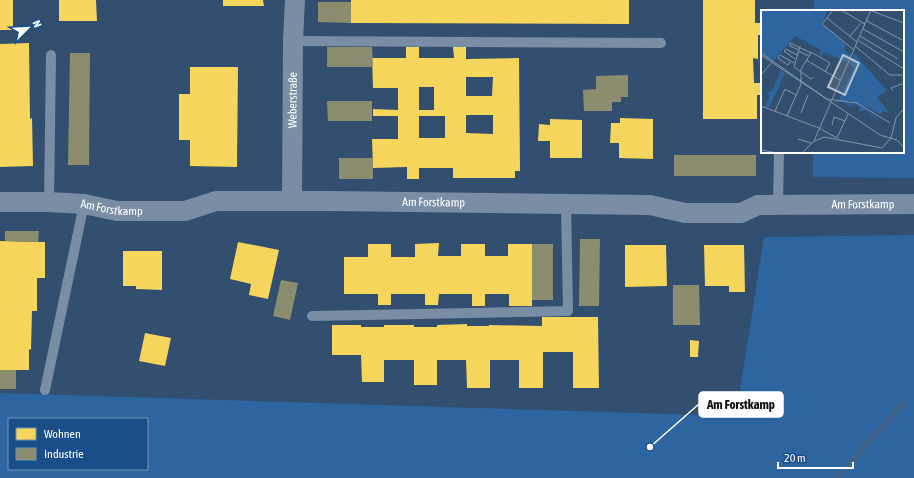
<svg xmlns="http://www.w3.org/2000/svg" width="914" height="478" viewBox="0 0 914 478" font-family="'Asap Condensed',sans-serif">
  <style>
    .green { fill: #2c659f; fill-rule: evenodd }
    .homes { fill: #f6d55c; fill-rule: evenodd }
    .industry { fill: #8c8c6e }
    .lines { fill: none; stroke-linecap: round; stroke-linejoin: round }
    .stream { stroke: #3e648e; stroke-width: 7 }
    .service { stroke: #798ea4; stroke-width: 10 }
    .minor { stroke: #798ea4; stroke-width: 20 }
    .labels { text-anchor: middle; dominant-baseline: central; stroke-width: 4; stroke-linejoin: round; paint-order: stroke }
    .street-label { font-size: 12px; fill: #fff; stroke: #194e88 }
    .inset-river { fill: none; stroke: #3e648e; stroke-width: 2 }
    .inset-road { fill: none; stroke: #8495a9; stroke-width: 1 }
    .view { fill: #b7c1cd; fill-opacity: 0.15; stroke: #b7c1cd; stroke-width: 2 }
    .inset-edge { fill: none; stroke: #fff; stroke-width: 2 }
    .leader { fill: none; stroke: #fff; stroke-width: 1.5 }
    .callout-dot { fill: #fff; stroke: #194e88; stroke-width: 1.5 }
    .callout { fill: #fff; stroke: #fff; stroke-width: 1.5 }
    .callout-label { font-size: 13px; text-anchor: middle; font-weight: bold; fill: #111 }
  </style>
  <rect width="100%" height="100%" fill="#324f6f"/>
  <path class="green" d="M814,0h100v178l-101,-1v-25h90v-141h-89z
    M914,235v243h-914v-85l736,23 28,-179zM9,419h138v50h-138z"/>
  <path class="homes" d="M0,0h13v30h-13z
    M59,0h37l1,21h-38z
    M223,0h40l1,6h-41z
    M351,0h278v24l-278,-1z
    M703,0h52v23h7v12h-4v24l-5,-1 1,25h8l-1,12h-4v24h-54z
    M29,43l1,76 2,-1 1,48 -33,1v-123z
    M406,47h13v11h35l-1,-11h13v12l53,-1 1,113h-5v7h-62v-10h-34v11h-12v-12l-34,1 -1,-29h26v-23h-25v-7l25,1v-22h-25l-1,-30h34zM466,77h27l-1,19h-26zM419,87h15v23h-15zM466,115h27v19l-27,-1zM419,116h26v22h-26z
    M190,67h48l-1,100 -47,-1v-26h-11v-46h11z
    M620,118l33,1v40l-34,-1v-15h-9l1,-20h9z
    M550,119l32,1v38h-32v-17h-12l1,-17 11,1z
    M0,241l45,1v36h-8v33h-5l-1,39 -2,-1v21h-29z
    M238,242l41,8 -11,49 -19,-4 2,-11 -21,-5z
    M439,243l-1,13h23v-12h24v12h23v-12h24v62h-23v-12h-24v12h-13v-12h-33l-1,11h-13v-11h-34v11h-13v-11h-34v-37h24v-13h23v13h24v-13z
    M625,245h41l1,41 -42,1z
    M704,245h40l1,47h-16v-6h-24z
    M123,251h39v39l-26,-1v-3h-13z
    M542,317h56l1,71h-26v-36h-30v36h-24v-28h-29v28h-23l-1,-28h-29v25h-23v-25h-30v22h-22l-1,-27h-29v-30h29v2h23v-2h30v2h23v-2l30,-1v2h22v-1l53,1z
    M145,333l26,5 -6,28 -26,-5z
    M690,340l9,1 -1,16h-8z"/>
  <path class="industry" d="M318,2h33v21l-33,-1z
    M327,47h45l1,20h-46z
    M70,53h20l-1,112h-21z
    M628,75v22h-7v5h-9v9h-28l-1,-21 13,-1v-13z
    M327,101h45v20h-44z
    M674,155h82v21h-82z
    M339,158h34v21h-34z
    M5,231h34l-1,11 -33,-1z
    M580,239h20l-1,67h-20z
    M532,244h21v56h-21z
    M281,280l17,3 -8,37 -17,-4z
    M673,285h26l1,40h-27z
    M0,370h16v19h-16z"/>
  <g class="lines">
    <path class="stream" d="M836,478l67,-74"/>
    <path class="service" d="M293,41l368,2
      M49,202l2,-147
      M778,204l1,-52
      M312,316l256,-5 -2,-107
      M45,390l39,-186"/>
    <g class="minor">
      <path id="s1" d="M292,200l1,-159 2,-41"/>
      <path id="s2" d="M0,202h49l35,2 33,7h68l31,-10h114l320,4 35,8h56l17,-8 156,-1"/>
    </g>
  </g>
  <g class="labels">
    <g class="street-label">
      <text stroke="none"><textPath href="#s1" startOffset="100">Weberstraße</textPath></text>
      <text stroke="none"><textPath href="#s2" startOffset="436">Am Forstkamp</textPath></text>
      <text stroke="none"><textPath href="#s2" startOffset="868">Am Forstkamp</textPath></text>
      <text stroke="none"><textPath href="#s2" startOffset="112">Am Forstkamp</textPath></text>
    </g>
  </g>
  <g transform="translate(761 10)">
    <rect width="143" height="143" fill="#324f6f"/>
    <path d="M0,0h67l-6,14 24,20 -2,6 7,5 -4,7 -23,-10 -2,4 -3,-1 2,-5 -26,-14 -22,26 -12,-7zM93,43l33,38 -10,6 12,16 -6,-2 -3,3 -17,-9 2,4 11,8 1,3 -12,-10 -14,4 7,-2 2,-5 -11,-7 -2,2 6,2 -2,3 -8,-5h-9l5,-2 15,-32 -5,-4zM20,60l4,3 -16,35 -4,-2 5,-10 -4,-3 6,-2z" fill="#2c659f"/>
    <path class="inset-river" d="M96,52l9,25M105,78l-1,6 10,16"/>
    <path class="inset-road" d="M72,0l-11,14 32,26M80,0l24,14M108,0l35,13M66,8l30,24M106,11l35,19M102,19l41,23M89,26l11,-13M99,26l38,23M98,31l45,28M39,36l-6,21 17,12 2,-2M94,36l35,29h14M37,41l11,5M50,42l19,11 -5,9M0,43l66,46 30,4 33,20M0,45l119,80 17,5 7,8M34,49l-11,-8 2,-2 11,6M45,50l34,20M29,52l-2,3 -10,-7 2,-3 14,8M0,65l11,-13M132,81l-2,-3 13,-5M0,96l58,22 18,10M14,101l10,-22 11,6M40,103l7,-18M26,106l14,-32v-15l10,-16 -21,-10v3l9,4M71,115l2,-8 11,4M76,128l11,-24M130,128l5,-20 8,-10M37,129l13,4M53,131l57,-131M0,140l16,3M41,143l11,-11 11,-5 58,11 9,-10"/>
    <path class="view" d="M82,45l16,8 -14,32 -17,-8z"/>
    <rect width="143" height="143" class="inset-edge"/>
  </g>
  <path class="leader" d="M650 447L699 404"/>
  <circle class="callout-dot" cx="650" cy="447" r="4"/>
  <rect class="callout" x="699" y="392" width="84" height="25" rx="4"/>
  <g class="callout-label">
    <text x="741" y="409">Am Forstkamp</text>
  </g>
  <rect x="8" y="418" width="140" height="52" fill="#194e88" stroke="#7595b8"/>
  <rect x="16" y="428" width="20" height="12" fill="#f6d55c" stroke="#7595b8"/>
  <text x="44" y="438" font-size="12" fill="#ffffff">Wohnen</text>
  <rect x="16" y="448" width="20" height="12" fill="#8c8c6e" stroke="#7595b8"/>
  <text x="44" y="458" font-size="12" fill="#ffffff">Industrie</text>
  <g transform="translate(28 28) rotate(66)" stroke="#194e88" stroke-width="3" paint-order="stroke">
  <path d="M0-3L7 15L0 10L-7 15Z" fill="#ffffff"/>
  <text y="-6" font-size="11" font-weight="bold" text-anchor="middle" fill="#ffffff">N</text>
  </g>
  <path d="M778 462v6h75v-6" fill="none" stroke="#ffffff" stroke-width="2"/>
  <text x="784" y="462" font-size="12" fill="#ffffff" stroke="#194e88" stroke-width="3" paint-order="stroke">20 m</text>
</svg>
